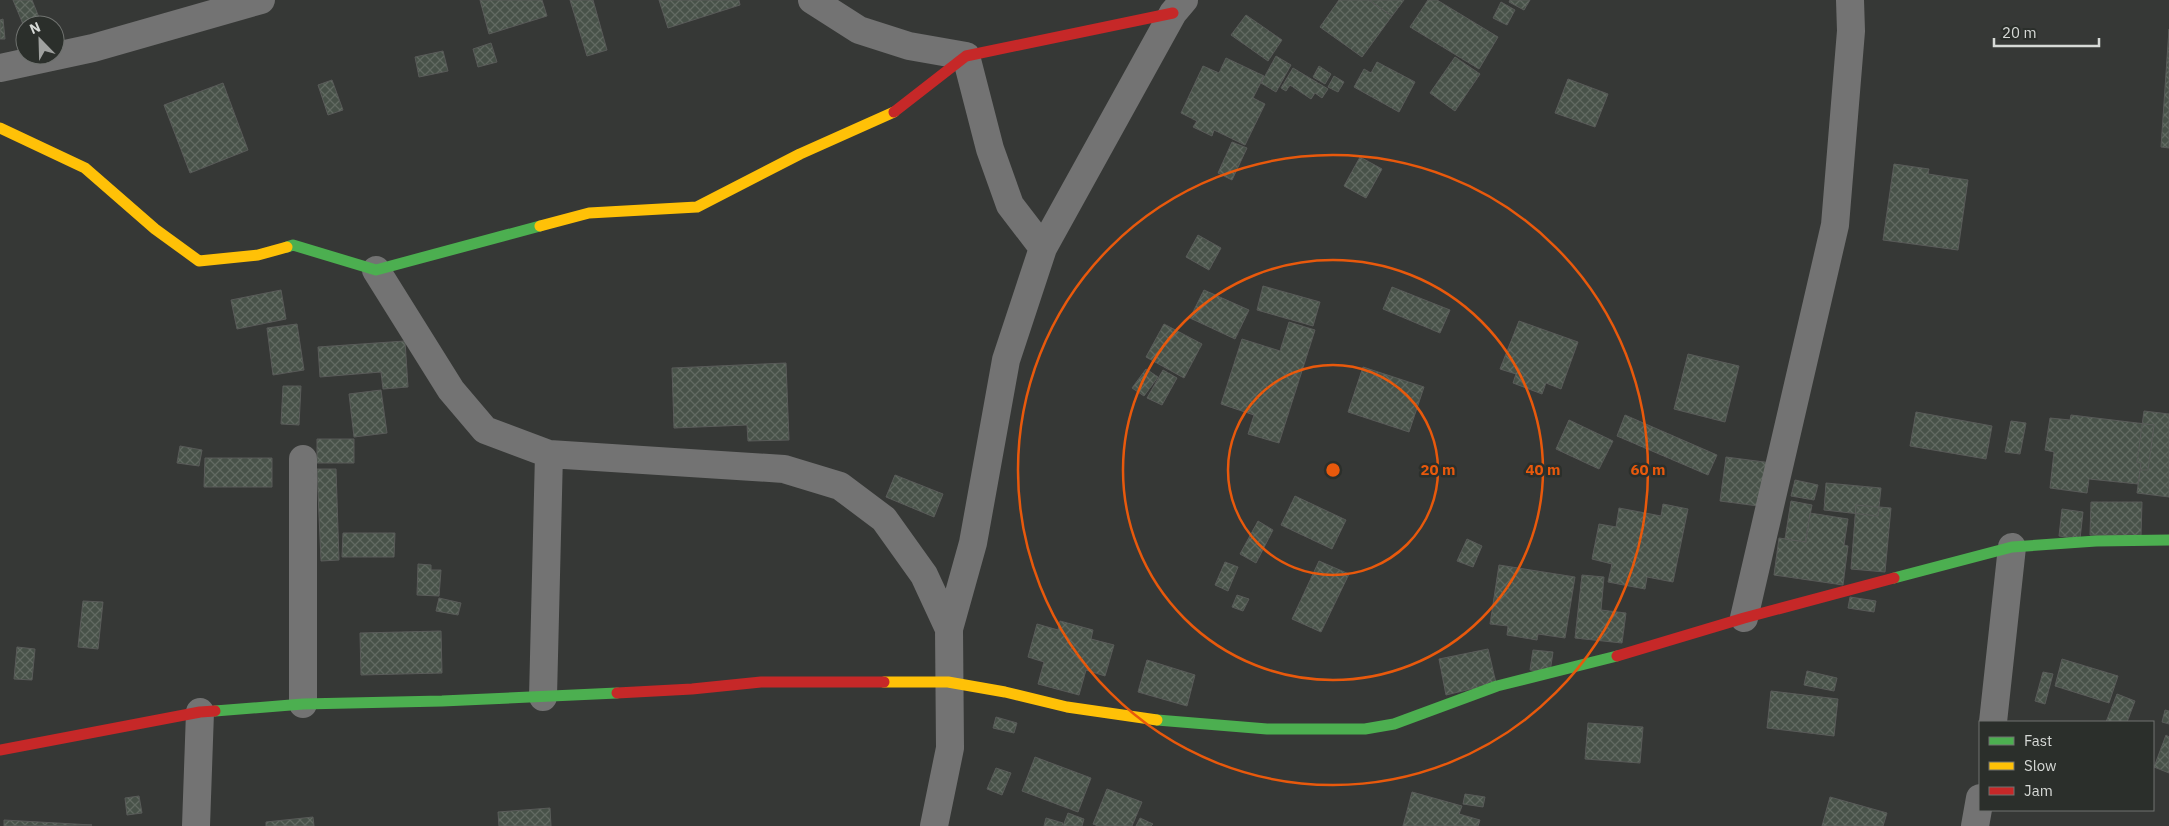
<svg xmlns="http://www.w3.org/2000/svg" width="2169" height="826" viewBox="0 0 2169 826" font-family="'IBM Plex Sans',sans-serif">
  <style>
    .building { fill: url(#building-cross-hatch); stroke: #595b59 }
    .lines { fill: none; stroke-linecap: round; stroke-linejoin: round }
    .street { stroke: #737373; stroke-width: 28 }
    .fast { stroke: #4caf50; stroke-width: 11 }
    .slow { stroke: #ffc107; stroke-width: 11 }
    .jam { stroke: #c62828; stroke-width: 11 }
    .ring { fill: none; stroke: #e8590c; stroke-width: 2.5 }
    .centre { fill: #e8590c; stroke: #2b2f2b; stroke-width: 2.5 }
    .ring-label { font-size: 15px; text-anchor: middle; font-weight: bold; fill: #e8590c; stroke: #2b2f2b; stroke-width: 5; stroke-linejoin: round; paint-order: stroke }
  </style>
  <defs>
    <pattern id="building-cross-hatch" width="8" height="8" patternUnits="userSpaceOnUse" patternTransform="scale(1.25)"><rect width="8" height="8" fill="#485249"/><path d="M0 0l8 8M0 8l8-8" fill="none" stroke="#626a62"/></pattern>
  </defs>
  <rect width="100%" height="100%" fill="#363836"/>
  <path class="building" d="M13,0h19l10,25h-17v4z
    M480,0h62l5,16 -58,18z
    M570,0h23l14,50 -20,6z
    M659,0h80l1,5 -72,23z
    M1339,0h30l23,16 -30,41 -42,-30z
    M1369,0h35l-12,16z
    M1428,0h9l61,37 -19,32 -69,-42z
    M1510,0h20l-6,10 -15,-8z
    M1501,2l14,8 -8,15 -14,-7z
    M1246,15l36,25 -14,21 -37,-26z
    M3,19l2,20h-5v-19z
    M2169,29v119l-8,-1z
    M491,43l6,19 -19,5 -5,-18z
    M443,51l5,20 -29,6 -4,-20z
    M1276,56l15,9 -15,27 -15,-9z
    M1455,57l25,17 -25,37 -25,-18z
    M1226,58l38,18 -11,22 12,6 -20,41 -31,-15 -2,6 -19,-9 4,-6 -16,-8 22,-47 16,7z
    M1377,62l38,20 -16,30 -45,-25 10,-18 7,4z
    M1319,66l12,8 -6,10 -12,-7z
    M1293,68l35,21 -6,9 -7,-5 -4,6 -21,-14 -4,6 -5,-3z
    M1334,76l10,6 -6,10 -10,-5z
    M1568,79l40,15 -13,33 -40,-14z
    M332,80l11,30 -15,5 -10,-30z
    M223,83l25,67 -58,23 -26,-68z
    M1232,142l15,6 -15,32 -14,-7z
    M1360,157l22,12 -16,29 -22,-12z
    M1894,164l35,5 -1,5 40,6 -10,70 -75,-10z
    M1198,235l23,13 -12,22 -23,-13z
    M1263,286l57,16 -7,24 -56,-16z
    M1392,287l58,23 -10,23 -57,-24z
    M281,290l5,29 -49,10 -6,-29z
    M1204,290l45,20 -14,29 -45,-21z
    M1519,321l59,21 -17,47 -15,-6 -4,11 -29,-11 3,-9 -16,-5z
    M1289,322l26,8 -36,113 -31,-9 6,-19 -33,-11 21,-65 38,12z
    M297,324l7,46 -31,5 -6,-47z
    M1164,324l38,20 -18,34 -38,-21z
    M405,341l3,46 -25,2 -2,-17 -61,5 -2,-30z
    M1688,354l51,12 -14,56 -51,-13z
    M786,363l3,77 -41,1 -1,-16 -73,3 -2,-60z
    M1363,367l61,20 -15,45 -61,-20z
    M1146,369l12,8 -14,19 -12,-8z
    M1163,370l14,8 -15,27 -15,-7z
    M283,386h18l-2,39 -18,-1z
    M381,390l6,43 -33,4 -5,-43z
    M2144,411l25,3v83l-32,-4 4,-30 -4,-1z
    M1916,412l76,14 -6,33 -76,-13z
    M1625,415l92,40 -9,20 -91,-39z
    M2071,415l83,10 -6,45h-8l-2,14 -49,-5 -2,14 -37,-5 4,-36 -9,-2 5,-32 20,2z
    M1569,420l44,21 -14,28 -43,-20z
    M2011,421l15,2 -6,31 -15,-2z
    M317,439h37v24h-37z
    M180,446l22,4 -3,16 -22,-3z
    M1726,457l46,6 -6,44 -46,-6z
    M205,458h67v29h-68z
    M317,469h19l3,91 -18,1z
    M895,475l48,19 -9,23 -48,-20z
    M1795,480l23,5 -4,15 -23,-4z
    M1826,483l55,5 -3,28 -54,-6z
    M1295,496l51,24 -14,29 -51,-24z
    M1791,501l21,4 -7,37 -20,-3z
    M2091,502h51l-1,34 -51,-1z
    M1663,504l25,5 -15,73 -26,-5 -2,12 -37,-7 4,-18 -20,-5 7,-35 17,3 3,-19 42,8z
    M1856,505l35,3 -6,64 -34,-3z
    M2062,509l21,3 -3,27 -21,-3z
    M1810,513l38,6 -4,26 4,1 -5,39 -69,-10 5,-37 27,4z
    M1258,521l15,9 -17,33 -16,-9z
    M343,533h52l-1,24h-52z
    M1467,539l15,7 -9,21 -16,-6z
    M1319,561l30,13 -28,58 -29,-13z
    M1225,562l13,5 -10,24 -13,-6z
    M418,564l13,1v5h10l-2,26 -22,-1z
    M1499,565l76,12 -10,61 -27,-4 -1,6 -30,-5 1,-9 -18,-2z
    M1582,575l22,2 -3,33 25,3 -4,30 -47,-5z
    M1237,595l12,4 -6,12 -11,-4z
    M1850,597l26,4 -2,11 -26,-4z
    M439,598l22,5 -3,12 -22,-4z
    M83,601l20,1 -5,47 -20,-2z
    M1060,621l33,9 -2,9 23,6 -9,31 -19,-6 -7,25 -41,-11 6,-22 -16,-5 9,-33 21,6z
    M441,631l1,42 -81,2 -1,-42z
    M17,647l18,2 -3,31 -18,-1z
    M1488,649l8,34 -50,12 -7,-36z
    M1533,650l20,2 -3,20 -20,-2z
    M2062,659l56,17 -9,27 -54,-17z
    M1147,660l48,15 -8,31 -49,-14z
    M1807,671l30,7 -3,13 -30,-6z
    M2043,672l10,2 -8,30 -10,-3z
    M1771,691l67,8 -4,37 -67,-8z
    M2117,694l18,7 -8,21h-21z
    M2165,710l4,1v13l-7,-2z
    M996,717l21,6 -3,10 -21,-5z
    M1588,723l55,4 -3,36 -55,-4z
    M2166,735l3,2v36l-15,-6z
    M1035,757l56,21 -13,34 -56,-21z
    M996,768l15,5 -9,22 -15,-6z
    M1107,789l35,13 -10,24h-34l-5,-2z
    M1412,792l50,14 -3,8 21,6 -2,6h-75z
    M1465,794l20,3 -2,10 -20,-3z
    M139,796l3,17 -15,2 -2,-17z
    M1830,797l57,16 -4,13h-61z
    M550,808l1,18h-52l-1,-14z
    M1068,813l16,6 -2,7h-19z
    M313,817l1,9h-48v-4z
    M1046,818l17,5 -1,3h-18z
    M1140,818l13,6 -2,2h-15z
    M4,820l88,5 -88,1z"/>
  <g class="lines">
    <path class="street" d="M812,0l47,30 50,16 57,10 24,93 20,56 33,43
      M0,68l93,-20 168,-48
      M376,270l75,120 34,40 64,24 235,15 56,17 44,33 40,56 25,54
      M1744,618l91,-393 16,-194 -1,-31
      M543,697l6,-243
      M303,704v-245
      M1993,722l19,-175
      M196,826l4,-114
      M934,826l16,-78 -1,-119 24,-86 33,-183 37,-112 130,-235 11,-13
      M1975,826l5,-28"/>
    <path class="fast" d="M287,247l6,-2 83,25 164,-44
      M1894,578l118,-31 84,-6 73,-1
      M215,711l88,-7 139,-3 175,-8
      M1157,720l110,9h98l29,-5 103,-38 120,-30"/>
    <path class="slow" d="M0,128l85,40 70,61 44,32 59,-6 29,-8
      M540,226l49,-13 108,-6 103,-53 94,-42
      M884,682h64l57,10 62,15 90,13"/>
    <path class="jam" d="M894,112l72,-56 207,-43
      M1617,656l127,-38 150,-40
      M617,693l75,-4 69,-7h123
      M0,750l200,-38 15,-1"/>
  </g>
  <g class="ring">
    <circle cx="1333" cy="470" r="105"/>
    <circle cx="1333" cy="470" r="210"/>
    <circle cx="1333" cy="470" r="315"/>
  </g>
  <circle cx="1333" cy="470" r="8" class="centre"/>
  <g class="ring-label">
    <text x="1438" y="475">20 m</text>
    <text x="1543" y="475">40 m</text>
    <text x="1648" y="475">60 m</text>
  </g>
  <rect x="1979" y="721" width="175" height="90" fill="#2b2f2b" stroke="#707370"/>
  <rect x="1989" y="737" width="25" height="8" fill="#4caf50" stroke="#707370"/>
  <text x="2024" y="746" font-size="15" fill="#d7dad7">Fast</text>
  <rect x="1989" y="762" width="25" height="8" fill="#ffc107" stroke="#707370"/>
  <text x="2024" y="771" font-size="15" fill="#d7dad7">Slow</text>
  <rect x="1989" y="787" width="25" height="8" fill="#c62828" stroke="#707370"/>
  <text x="2024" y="796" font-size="15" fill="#d7dad7">Jam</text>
  <g transform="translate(40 40) rotate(337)"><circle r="24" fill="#2b2f2b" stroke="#707370"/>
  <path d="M0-4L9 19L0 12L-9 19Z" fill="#9fa19f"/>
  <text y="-8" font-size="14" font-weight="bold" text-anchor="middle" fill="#d7dad7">N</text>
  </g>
  <path d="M1994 38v8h105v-8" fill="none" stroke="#d7dad7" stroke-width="2.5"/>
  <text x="2002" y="38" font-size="15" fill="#d7dad7" stroke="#2b2f2b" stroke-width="4" paint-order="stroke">20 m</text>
</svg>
